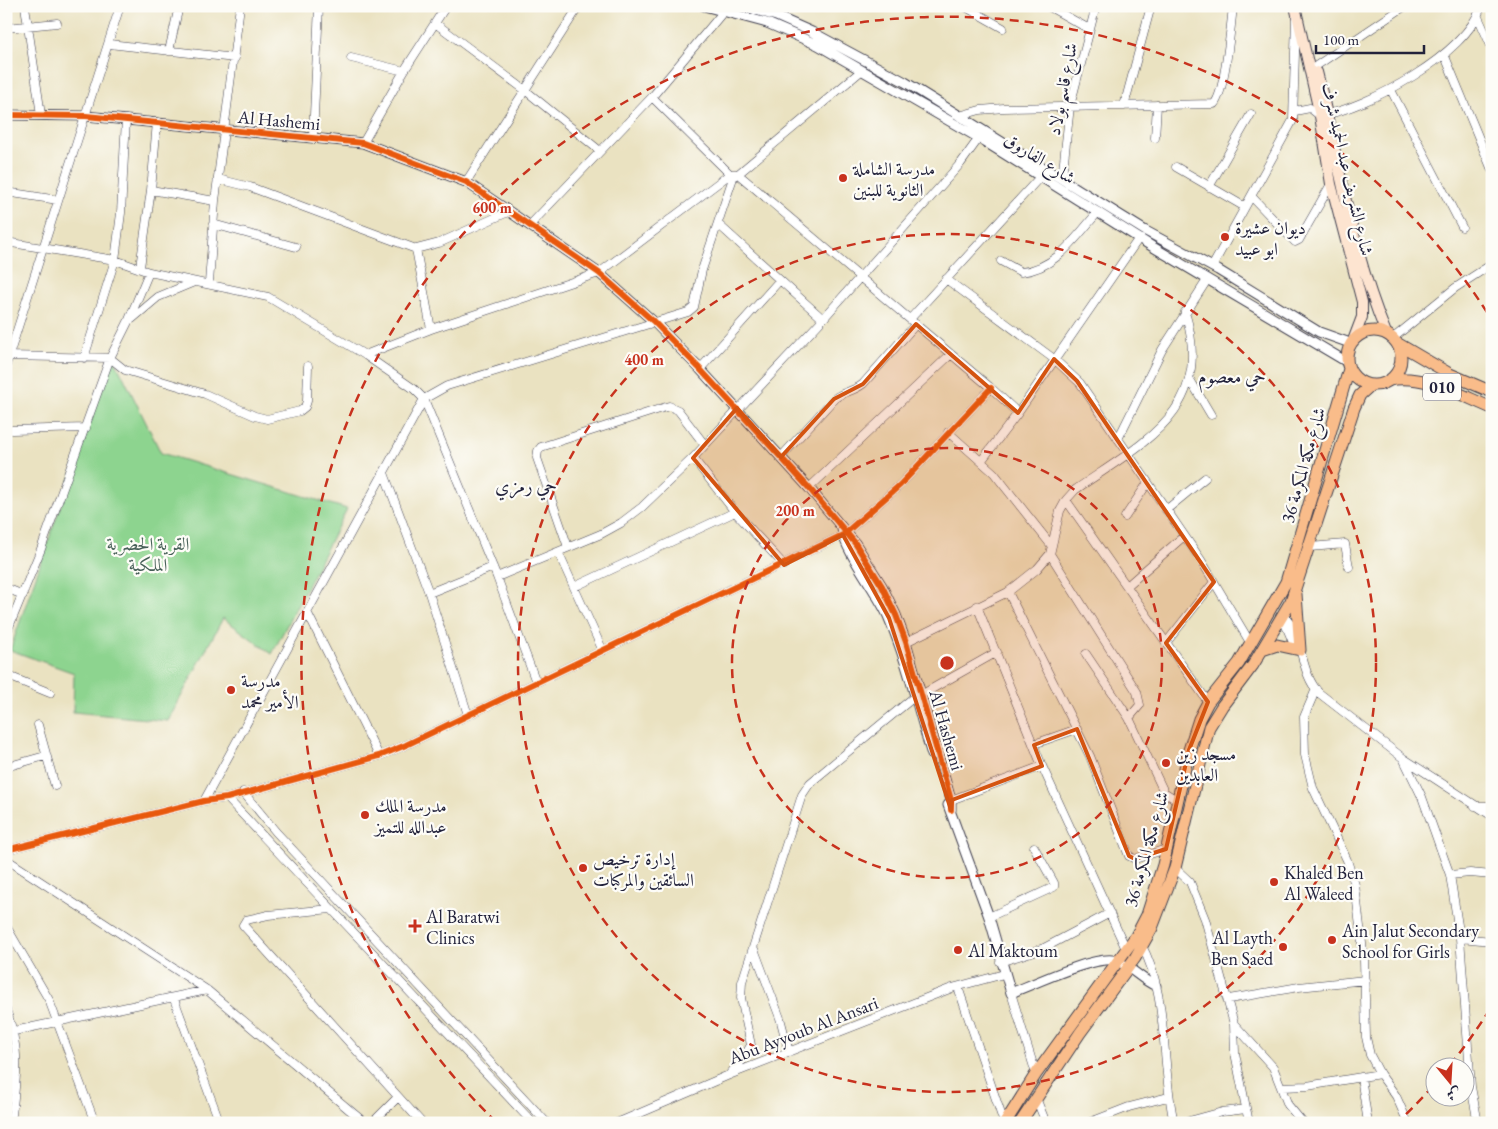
<svg xmlns="http://www.w3.org/2000/svg" width="1498" height="1129" viewBox="0 0 1498 1129" font-family="'EB Garamond',Amiri,serif">
  <style>
    .green { fill: #8dd48f; stroke: #587b65 }
    .lines { fill: none; stroke-linecap: round; stroke-linejoin: round }
    .minor-casing { stroke: #403f4f; stroke-width: 9 }
    .tertiary-casing { stroke: #403f4f; stroke-width: 11 }
    .secondary-casing { stroke: #403f4f; stroke-width: 12 }
    .primary-casing { stroke: #403f4f; stroke-width: 13 }
    .minor { stroke: #fff; stroke-width: 8 }
    .tertiary { stroke: #fff; stroke-width: 9 }
    .secondary { stroke: #fde4d0; stroke-width: 10 }
    .primary { stroke: #f9bc8a; stroke-width: 11 }
    .cycleway-casing { stroke: #fdfcf7; stroke-width: 9 }
    .cycleway { stroke: #e8590c; stroke-width: 6 }
    .marked { fill: #d45411; fill-opacity: 0.2; stroke: #d45411; stroke-width: 4; stroke-linejoin: round }
    .ring { fill: none; stroke: #c8321e; stroke-width: 2.5; stroke-dasharray: 9 6 }
    .poi-dot { fill: #c8321e; stroke: #fdfcf7; stroke-width: 2 }
    .labels { text-anchor: middle; dominant-baseline: central; stroke-width: 4.5; stroke-linejoin: round; paint-order: stroke }
    .shield { fill: #fdfcf7; stroke: #646373; stroke-width: 1 }
    .shield-label { font-size: 16px; font-weight: bold; fill: #22223b }
    .street-label { font-size: 18px; fill: #22223b; stroke: #fdfcf7 }
    .poi-label { font-size: 18px; fill: #22223b; stroke: #fdfcf7; text-anchor: start }
    .park-label { font-size: 18px; fill: #476058; stroke: #fdfcf7 }
    .neighbourhood-label { font-size: 19px; fill: #22223b; stroke: #fdfcf7 }
    .centre { fill: #c8321e; stroke: #fdfcf7; stroke-width: 2.5 }
    .ring-label { font-size: 15px; text-anchor: middle; font-weight: bold; fill: #c8321e; stroke: #fdfcf7; stroke-width: 4.5; stroke-linejoin: round; paint-order: stroke }
  </style>
  <rect width="100%" height="100%" fill="#fdfcf7"/>
  <filter id="ink" filterUnits="userSpaceOnUse"><feTurbulence type="fractalNoise" baseFrequency=".02" numOctaves="2"/><feDisplacementMap in="SourceGraphic" scale="10" xChannelSelector="R" yChannelSelector="G"/><feConvolveMatrix kernelMatrix="1 2 1 2 8 2 1 2 1" color-interpolation-filters="sRGB"/></filter>
  <filter id="wash" filterUnits="userSpaceOnUse"><feTurbulence type="fractalNoise" baseFrequency=".0096" numOctaves="4" result="noise"/><feDisplacementMap in="SourceGraphic" scale="20" xChannelSelector="R" yChannelSelector="G"/><feGaussianBlur stdDeviation="1.12" result="paint"/><feColorMatrix in="noise" values="0 0 0 0 0 0 0 0 0 0 0 0 0 0 0 0 0 1.4 0 .05"/><feComposite in="paint" operator="in"/></filter>
  <g filter="url(#wash)">
    <rect width="100%" height="100%" fill="#eae2c1"/>
    <path class="green" d="M113,356l48,97 186,56 -75,145 -49,-36 -55,103 -95,-9 1,-39 -64,-23z"/>
  </g>
  <g filter="url(#ink)">
    <g class="lines">
      <g class="minor-casing">
        <path id="minor" d="M25,6l16,109
          M964,6l39,22
          M1048,6l41,23
          M776,16l4,-10
          M1478,17l14,31
          M435,23l90,67 75,61
          M6,28l51,-5
          M109,44l126,14
          M169,51l10,-45
          M1444,54l48,116
          M351,58l53,13
          M1316,66l89,-60
          M1391,90l71,137
          M652,97l78,77
          M1124,106l27,-100
          M1295,111l15,-3 10,8c47,-8 148,-62 161,-110
          M959,116l21,-6 24,-2 210,-4c11,-11 17,-79 19,-98
          M313,137l6,-131
          M1155,138l2,-33
          M363,143l41,-72 42,-65
          M1176,167l69,40
          M738,174l253,214 27,25
          M218,179l32,8 166,62 23,-6 69,-31
          M1062,179l8,-73 26,-100
          M466,182l113,-176
          M1209,187l42,-73
          M151,190l64,11
          M6,192l52,8
          M1252,197l43,45 4,-2 32,-56
          M213,224l83,23
          M718,224l105,95
          M530,225l122,-128 72,-86
          M6,242l109,18 34,12 119,25 97,58 49,34 10,10 -220,402
          M416,249l15,80
          M1001,261l20,11c35,-3 55,-35 77,-60
          M140,267l11,-77 6,-68
          M1212,267l81,-147 3,-102
          M946,279l108,80 26,24 121,177 50,84
          M209,283l6,-82 25,-195
          M132,319l26,-22 36,-15
          M910,319l130,-142
          M1391,337l6,-2 58,-47 37,-24
          M365,355l66,-26 168,-56 131,-99h8l123,-103
          M6,356l104,2 15,12 80,24 50,22 12,3 33,-8 5,-4 2,-6 1,-35
          M84,358l31,-98 6,-47 5,-94
          M6,365l114,-359
          M700,369l79,-88
          M1189,378l22,37
          M12,430l74,-2
          M948,432l46,41 57,72
          M1118,439l44,-89 45,-70
          M781,457l53,-58c9,-8 19,-7 29,-15l53,-60
          M693,458l42,54 49,53
          M982,460l36,-47 121,-175
          M384,473l45,120 39,122
          M809,488l142,-134
          M1066,500l142,202
          M1166,510l39,-32
          M1125,517l22,-33
          M568,547l-31,-89 1,-7 3,-4 128,-41 9,4 26,34
          M1310,547l35,-3 4,23
          M558,552l45,99
          M1050,554l87,138 3,13 -11,13
          M497,577l104,-43 20,-11 21,-16 51,-49 130,-139 138,-156 18,-25
          M1127,586l57,-50
          M574,587l161,-75
          M6,588l17,7
          M1008,592l82,164 39,100 6,3 31,-10
          M429,593l64,-26
          M977,606l65,160 84,183
          M307,612l72,144
          M1283,615c21,21 16,57 36,78l84,65 89,58
          M1284,621l8,19 6,8
          M6,634l35,-85 69,-191 18,-36 21,-50
          M906,642l102,-50 29,-23 13,-15 10,-43 6,-11 9,-10c69,-48 140,-80 110,-178
          M1166,643l48,-61
          M1086,654l43,64 35,74 14,9
          M6,675l44,18
          M536,682l-39,-105 -73,-178 23,-13 241,-74 6,-5 8,-37 32,-95
          M1316,689l-12,28 1,38 8,33 34,72 8,25 9,75 2,77 4,18 10,19 16,22 12,27
          M921,695l76,-43
          M38,725l17,61
          M1034,744l43,-15
          M1403,758l19,39 28,78 10,63 11,149 7,36
          M6,767l39,-11
          M243,792l33,40 271,291
          M227,798l306,325
          M951,800l91,-34
          M1475,806h17
          M6,850l198,-49 23,-3 152,-42 27,-11 437,-210 57,-50 91,-97
          M6,859l201,131 158,133
          M1175,868l15,14 15,37 29,105 39,43 15,38 15,18
          M1450,875l20,-2 22,2
          M331,909l-63,6 -22,5 -3,5 179,198
          M989,917l65,-30v-4l-20,-36
          M6,926l43,74 46,123
          M1460,938l32,3
          M1141,944c28,50 20,122 33,179
          M754,949l26,69 9,34
          M1000,962l44,-14 66,-35
          M958,987l46,136
          M1011,993l25,81
          M174,999l46,124
          M1229,999l70,-12 66,-7
          M6,1010c16,42 10,69 5,113
          M1234,1024l1,29 14,70
          M14,1031l193,-41
          M729,1075l14,-16 8,-14 -10,-47 1,-16 60,-187 8,-12 104,-86
          M1361,1077l7,46
          M1282,1087l25,-1 73,-12
          M1036,1098l10,25
          M372,1123l26,-26
          M617,1123l112,-48 223,-87 52,-14
          M1088,1123l41,-16 39,-10
          M1182,1123l40,-11 24,-3"/>
      </g>
      <g class="tertiary-casing">
        <path id="tertiary" d="M704,6l63,17 51,22 161,93 174,109 194,115
          M743,6l33,10 36,16 93,50 239,148 74,40 101,62 31,11
          M6,115l80,1 277,27 103,39 133,91 54,48 47,48 109,119 46,55 27,43 14,29 10,27 45,158v10
          M842,529c2,21 36,64 46,87 19,44 30,93 44,139
          M948,805l41,112 22,76c20,-8 88,-40 106,-32 14,6 25,19 39,25"/>
      </g>
      <g class="secondary-casing">
        <path id="secondary" d="M1295,6l25,110 11,68 31,118v15l-8,21
          M1317,72c22,88 34,177 69,261"/>
      </g>
      <g class="primary-casing">
        <path id="primary" d="M1347 358a27 27 0 1 1 54 0a27 27 0 1 1-54 0Z
          M1397,343l53,31 42,18
          M1389,380c35,-7 71,15 103,28
          M1262,650l15,-5 23,5 -4,-56
          M1005,1123l31,-49 100,-138 11,-21 16,-50 26,-115 10,-31 9,-17 31,-39 47,-81 63,-213
          M1020,1123l60,-90 55,-75 17,-30 23,-60 34,-141 13,-21 31,-41 38,-64 63,-193 6,-13 11,-10"/>
      </g>
      <use href="#minor" class="minor"/>
      <use href="#tertiary" class="tertiary"/>
      <use href="#secondary" class="secondary"/>
      <use href="#primary" class="primary"/>
      <g class="cycleway-casing">
        <path id="cycleway" d="M6,115l80,1 277,27 103,39 133,91 54,48 47,48 109,119 46,55 27,43 14,29 10,27 45,158v10
          M6,850l198,-49 23,-3 152,-42 27,-11 437,-210 57,-50 91,-97"/>
      </g>
      <use href="#cycleway" class="cycleway"/>
    </g>
  </g>
  <path class="marked" d="M916,324l102,89 36,-54 23,22 137,201 -48,61 42,59 -19,48 -23,99 -31,10 -6,-3 -52,-127 -43,16 8,21 -90,34 -1,10 -62,-192 -46,-83 -59,30 -91,-107 44,-50 44,49 53,-58 29,-15z"/>
  <g class="ring">
    <circle cx="947" cy="663" r="215"/>
    <circle cx="947" cy="663" r="429"/>
    <path d="M1490 1009A644 644 0 0 1 1451 1064M1433 1086A644 644 0 0 1 1398 1122M496 1122A644 644 0 1 1 1490 317"/>
  </g>
  <g class="poi-dot">
    <circle cx="843" cy="178" r="5"/>
    <circle cx="1225" cy="237" r="5"/>
    <circle cx="231" cy="690" r="5"/>
    <circle cx="1166" cy="763" r="5"/>
    <circle cx="365" cy="815" r="5"/>
    <circle cx="583" cy="868" r="5"/>
    <circle cx="1274" cy="882" r="5"/>
    <path d="M412.5 918.5h5v5h5v5h-5v5h-5v-5h-5v-5h5z"/>
    <circle cx="1332" cy="940" r="5"/>
    <circle cx="1283" cy="947" r="5"/>
    <circle cx="958" cy="950" r="5"/>
  </g>
  <g class="labels">
    <rect class="shield" x="1423" y="373.5" width="38" height="27" rx="4"/>
    <g class="shield-label">
      <text x="1442" y="387">010</text>
    </g>
    <g class="street-label">
      <text transform="translate(1062 89) rotate(-79)">شارع قاسم بولاد</text>
      <text transform="translate(279 120) rotate(5)">Al Hashemi</text>
      <text transform="translate(1040 158) rotate(32)">شارع الفاروق</text>
      <text transform="translate(1348 169) rotate(77)">شارع الشريف عبد الحميد شرف</text>
      <text transform="translate(1303 465) rotate(-74)">شارع مكة المكرمة 36</text>
      <text transform="translate(947 730) rotate(74)">Al Hashemi</text>
      <text transform="translate(1146 849) rotate(-74)">شارع مكة المكرمة 36</text>
      <text transform="translate(803 1030) rotate(-21)">Abu Ayyoub Al Ansari</text>
    </g>
    <g class="poi-label">
      <text x="853" y="168">مدرسة الشاملة<tspan x="853" dy="21">الثانوية للبنين</tspan></text>
      <text x="1235" y="227">ديوان عشيرة<tspan x="1235" dy="21">ابو عبيد</tspan></text>
      <text x="241" y="680">مدرسة<tspan x="241" dy="21">الأمير محمد</tspan></text>
      <text x="1176" y="753">مسجد زين<tspan x="1176" dy="21">العابدين</tspan></text>
      <text x="375" y="805">مدرسة الملك<tspan x="375" dy="21">عبدالله للتميز</tspan></text>
      <text x="593" y="858">إدارة ترخيص<tspan x="593" dy="21">السائقين والمركبات</tspan></text>
      <text x="1284" y="872">Khaled Ben<tspan x="1284" dy="21">Al Waleed</tspan></text>
      <text x="426" y="916">Al Baratwi<tspan x="426" dy="21">Clinics</tspan></text>
      <text x="1342" y="930">Ain Jalut Secondary<tspan x="1342" dy="21">School for Girls</tspan></text>
      <text x="1273" y="937" text-anchor="end">Al Layth<tspan x="1273" dy="21">Ben Saed</tspan></text>
      <text x="968" y="950">Al Maktoum</text>
    </g>
    <g class="park-label">
      <text x="148" y="543">القرية الحضرية<tspan x="148" dy="21">الملكية</tspan></text>
    </g>
    <g class="neighbourhood-label">
      <text x="1232" y="376">حي معصوم</text>
      <text x="526" y="485">حي رمزي</text>
    </g>
  </g>
  <circle cx="947" cy="663" r="8" class="centre"/>
  <g class="ring-label">
    <text x="492" y="213">600 m</text>
    <text x="644" y="365">400 m</text>
    <text x="795" y="516">200 m</text>
  </g>
  <rect width="1498" height="1129" fill="none" stroke="#fdfcf7" stroke-width="25"/>
  <g transform="translate(1450 1082) rotate(162)"><circle r="24" fill="#fdfcf7" stroke="#a5a5ac"/>
  <path d="M0-4L9 19L0 12L-9 19Z" fill="#c8321e"/>
  <text y="-8" font-size="14" font-weight="bold" text-anchor="middle" fill="#22223b">ش</text>
  </g>
  <path d="M1316 45v8h108v-8" fill="none" stroke="#22223b" stroke-width="2.5"/>
  <text x="1323" y="45" font-size="15" fill="#22223b" stroke="#fdfcf7" stroke-width="4" paint-order="stroke">100 m</text>
</svg>
